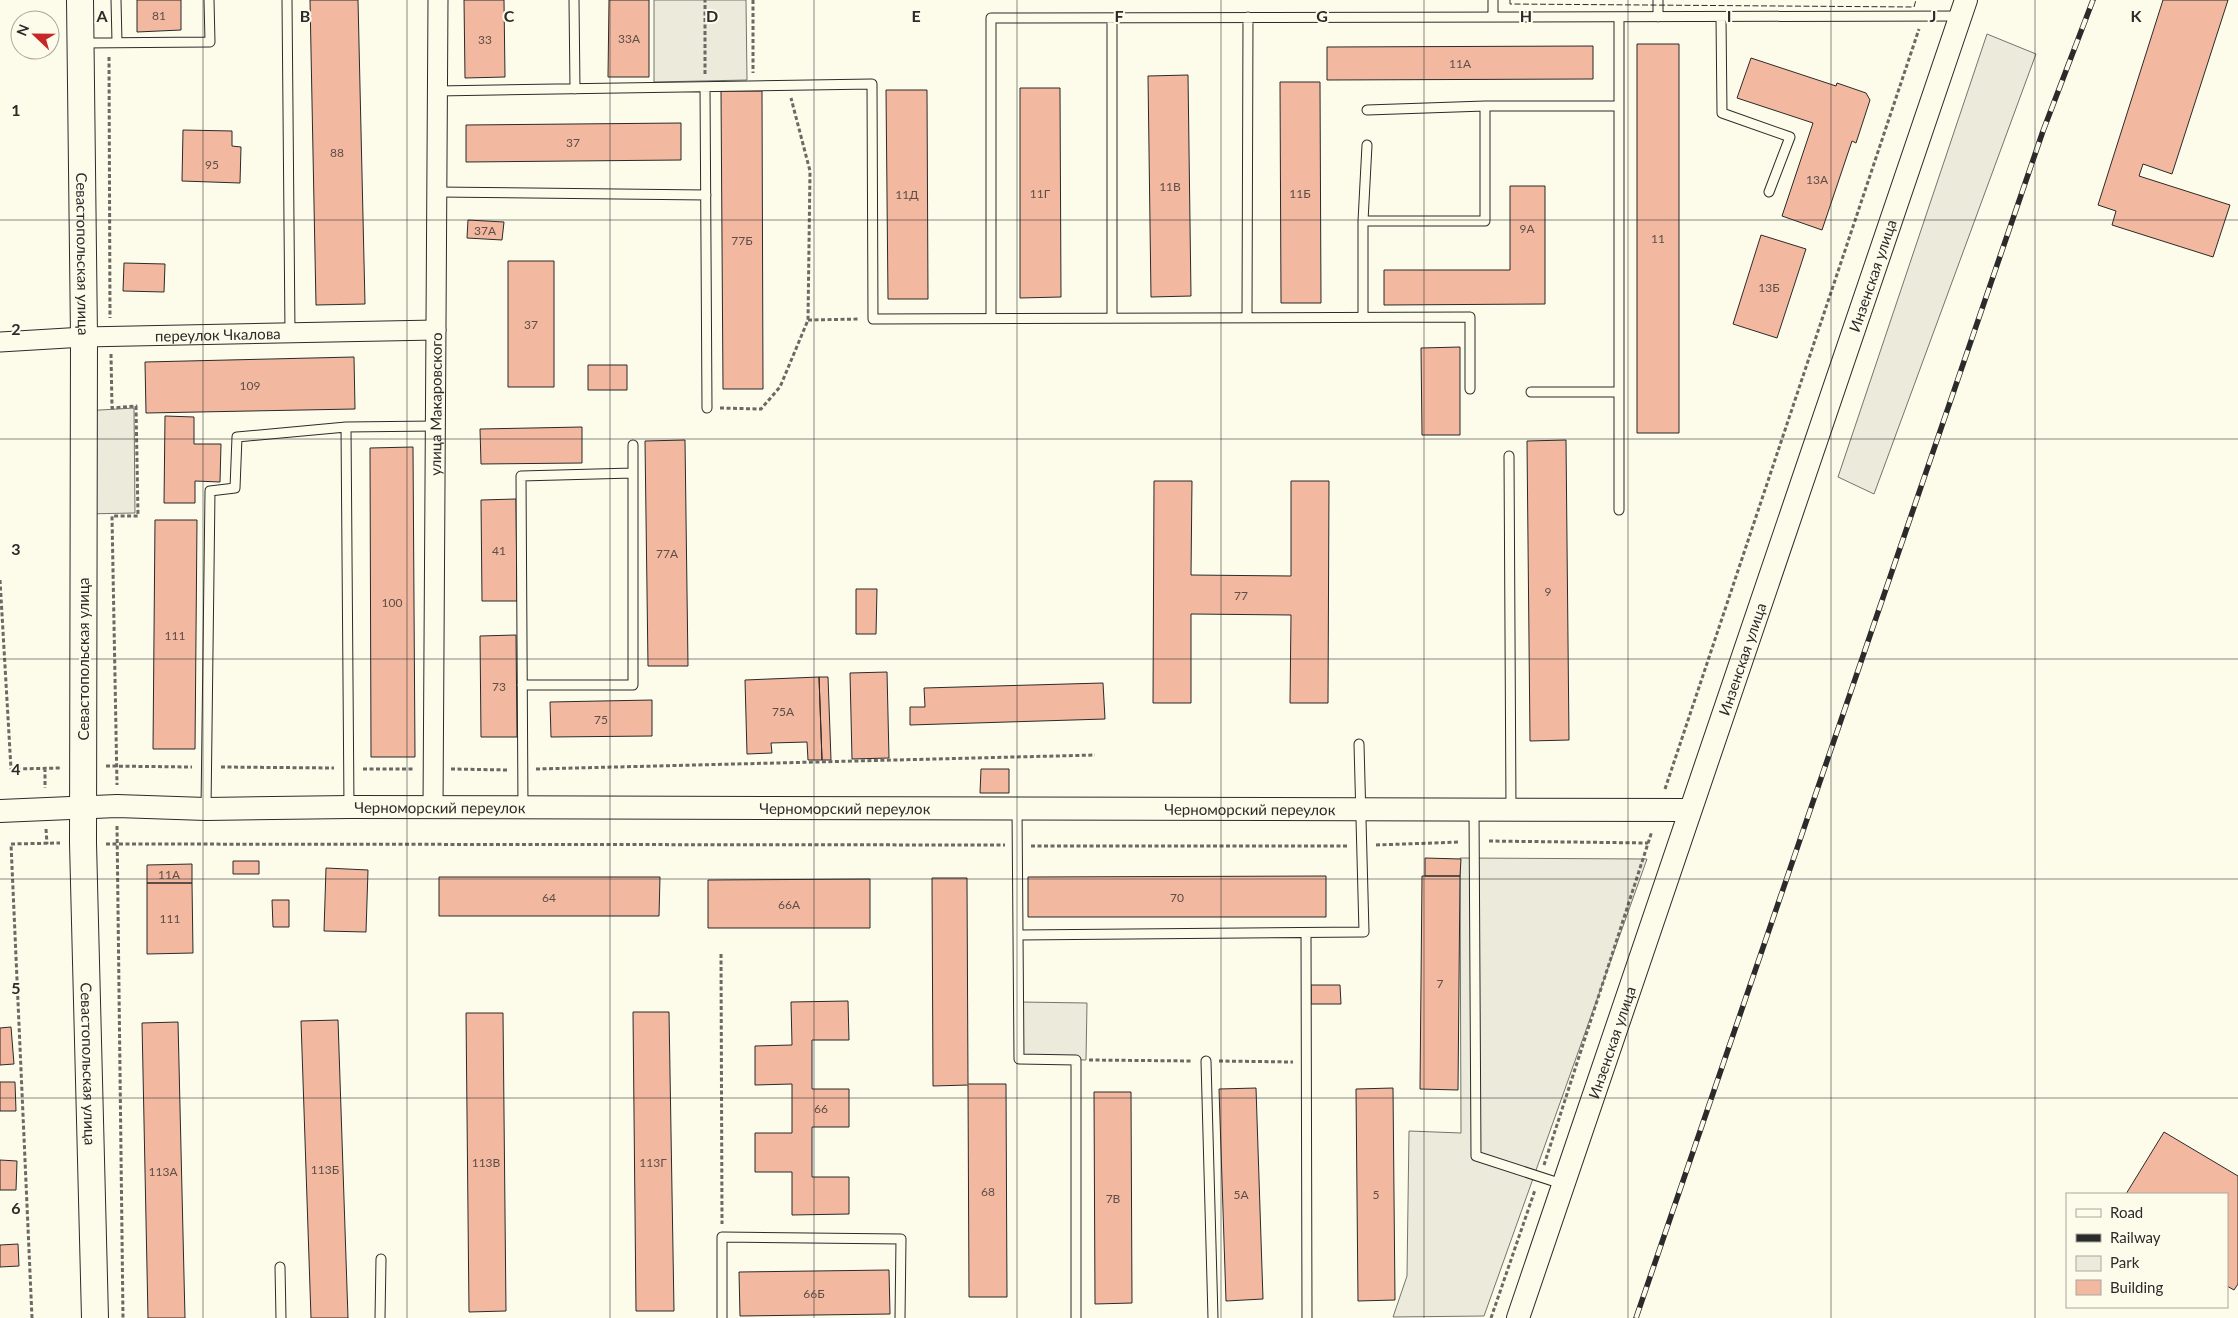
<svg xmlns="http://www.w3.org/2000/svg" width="2238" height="1318" viewBox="0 0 2238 1318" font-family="Lato,sans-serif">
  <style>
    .green { fill: #ecebdb; stroke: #74746e }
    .parking { fill: #eceadb; stroke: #74746e }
    .building { fill: #f2b8a0; stroke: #2b2b2b }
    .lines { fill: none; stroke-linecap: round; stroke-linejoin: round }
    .service-casing { stroke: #2b2b2b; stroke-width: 11 }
    .minor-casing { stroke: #2b2b2b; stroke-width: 21 }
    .tertiary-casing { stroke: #2b2b2b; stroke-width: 24 }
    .secondary-casing { stroke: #2b2b2b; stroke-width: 28 }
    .path { stroke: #6a6964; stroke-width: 3; stroke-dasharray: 4 2.5; stroke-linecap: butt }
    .service { stroke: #fdfbea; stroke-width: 9 }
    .minor { stroke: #fdfbea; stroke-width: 19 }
    .tertiary { stroke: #fdfbea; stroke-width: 22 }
    .secondary { stroke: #fdfbea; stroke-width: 26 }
    .rail-casing { stroke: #2b2b2b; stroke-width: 5.5 }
    .rail { stroke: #fdfbea; stroke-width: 4; stroke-dasharray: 11; stroke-linecap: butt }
    .fence { stroke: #2b2b2b; stroke-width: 1; stroke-dasharray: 6 2.5; stroke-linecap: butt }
    .grid { fill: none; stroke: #2b2b2b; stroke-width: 1; stroke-opacity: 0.55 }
    .labels { text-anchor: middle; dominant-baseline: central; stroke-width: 4; stroke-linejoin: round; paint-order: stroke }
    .number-label { font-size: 12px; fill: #5d4e48 }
    .street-label { font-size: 15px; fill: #2b2b2b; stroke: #fdfbea }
    .grid-label { font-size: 16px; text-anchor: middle; font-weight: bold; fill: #2b2b2b; stroke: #fdfbea; stroke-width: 4; stroke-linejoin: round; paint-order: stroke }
  </style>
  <rect width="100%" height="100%" fill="#fdfbea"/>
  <path class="green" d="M654,0h92l1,80 -93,2z
    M1460,858l187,1 -163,457 -91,1 14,-41 2,-145 52,2z"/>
  <path class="parking" d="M1987,34l49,20 -162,440 -36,-17z
    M134,408l1,105 -52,1v-103z
    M1020,1002l67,1 -1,57 -67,-1z"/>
  <path class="building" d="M137,0h44v30l-44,2z
    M310,0h48l7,304 -49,1z
    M464,0h40l1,77 -40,1z
    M609,0h40v77h-41z
    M2163,0h65l-56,174 -29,-10 -4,12 91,29 -17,52 -101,-32 4,-14 -18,-6z
    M1637,44h42v389h-42z
    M1593,46v33l-266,1v-33z
    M1751,58l85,28 1,-3 29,10 4,7 -14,43 -4,-2 -30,89 -40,-14 31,-93 -76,-25z
    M1188,75l3,221 -40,1 -3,-221z
    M1280,82h40l1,221h-40z
    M1020,88h40l1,209 -41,1z
    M886,90h41l1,209h-40z
    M721,91h41l1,298h-40z
    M681,123v37l-215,2v-37z
    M183,130l49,1v15l9,1 -1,36 -58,-2z
    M1510,186h35v118l-161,1v-35h126z
    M468,220l36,2 -2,18 -35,-2z
    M1761,235l45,14 -29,89 -44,-14z
    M508,261h46v126h-46z
    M124,263l41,1 -1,28 -41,-1z
    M1460,347v88h-38l-1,-87z
    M354,357l1,52 -209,4 -1,-51z
    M588,365h39v25h-39z
    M165,416l29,1v27h27l-1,38 -25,-1v22h-31z
    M582,427v36l-101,1 -1,-35z
    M685,440l3,226h-40l-3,-225z
    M1566,440l3,300 -39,1 -3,-300z
    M413,447l2,310h-44l-1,-309z
    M1154,481h38l-1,94 100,1v-95h38l-1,222h-38l1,-88 -100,-1v89h-38z
    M516,499l1,102h-35l-1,-101z
    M155,520h42l-2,229h-42z
    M856,589h21l-1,45h-20z
    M516,635l1,102h-36l-1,-101z
    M887,672l2,86 -37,1 -2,-86z
    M819,677l3,83h-14l-1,-18 -36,1 1,10 -25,1 -2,-74z
    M819,677h9l3,83h-9z
    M1103,683l2,36 -195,6v-18h15l-1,-19z
    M652,700v36l-101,1 -1,-35z
    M981,769h28v24h-29z
    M1425,858l36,1 -1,17h-35z
    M233,861h26v13h-26z
    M192,864v19h-45v-18z
    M326,868l42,2 -2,62 -42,-1z
    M1326,876v41h-298v-40z
    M1422,876h38l-2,214 -38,-1z
    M439,877h221l-1,39h-220z
    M932,878h35l1,206h38l1,213h-38l-1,-212 -35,1z
    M870,879v49h-162v-48z
    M147,883h45l1,70 -46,1z
    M272,900h17v27h-16z
    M1311,985h29l1,19h-30z
    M848,1001l1,39h-37v49h37v38h-37v50h37v37l-57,1v-43h-37v-39h37v-49l-37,1v-39l37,-1 -1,-43z
    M633,1012h36l5,299h-38z
    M466,1013h37l3,298 -37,1z
    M338,1020l10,298h-37l-10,-297z
    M178,1022l7,296h-37l-6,-295z
    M11,1027l3,37 -14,1v-37z
    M0,1082h15l1,29h-16z
    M1256,1088l7,211 -37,2 -7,-212z
    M1393,1088l2,212 -37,1 -2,-212z
    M1094,1092h37l1,211 -37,1z
    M2164,1132l74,44v108l-4,6 -7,-4v-92h-101z
    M0,1160l17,1 -1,29h-16z
    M18,1244l1,22 -19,1v-22z
    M889,1270l1,44 -150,2 -1,-44z"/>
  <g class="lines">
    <g class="service-casing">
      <path id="service" d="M116,0l1,42
        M287,0l3,333
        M574,0l1,89
        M1658,0v17
        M1493,17v-17
        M1721,17l1,96 68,24 -21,55
        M83,43l127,-1 -1,-42
        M705,87l2,321
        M437,91l435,-7 1,235 597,-2v72
        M1367,110l118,-4
        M437,192l269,3
        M1363,221l4,-76
        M1363,317v-96h122v-115h134
        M991,318v-300l969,-2
        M1112,318v-300
        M1247,318l1,-301
        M1531,392h88
        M346,427l3,380
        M1509,456l2,353
        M1619,510v-493
        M522,685h111v-240
        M523,808l-2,-332 112,-3
        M206,809l4,-318 25,-3 2,-51 109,-10 89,-1
        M1017,809l2,250 57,1v258
        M1474,810l2,346 86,28
        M1306,933l1,385
        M1018,935l346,-3 -5,-188
        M1206,1061l7,257
        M280,1267l1,51
        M380,1318l1,-59
        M722,1318v-81l179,2 -1,79"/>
    </g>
    <g class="minor-casing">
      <g id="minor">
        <path id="s1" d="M0,342l84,-5 352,-7"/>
        <path id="s2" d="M433,808l5,-808"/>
      </g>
    </g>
    <g class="tertiary-casing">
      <g id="tertiary">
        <path id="s3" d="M0,811l117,-5 89,3 143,-2 1341,3"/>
        <path id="s4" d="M1518,1318l448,-1318"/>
      </g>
    </g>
    <g class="secondary-casing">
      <g id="secondary">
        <path id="s5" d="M80,0l4,337 -1,506 12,475"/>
      </g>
    </g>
    <path class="path" d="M753,0v73
      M109,57l1,261
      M705,74v-74
      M808,320l52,-1
      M111,354l1,54 24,-2 2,110h-26l5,269
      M720,408l41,1 19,-22 28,-67 2,-149 -19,-73
      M0,580l11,189 51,-1
      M106,766l86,1
      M221,767l113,1
      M45,768v20
      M363,769h51
      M451,769l58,1
      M536,769l559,-14
      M1665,789l254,-760
      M117,826l6,492
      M46,829l1,15
      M1489,841l159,2
      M106,844l899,1
      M1376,845l84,-3
      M1031,846h316
      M721,954l1,270
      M1089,1060l104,1
      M1219,1061l74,1
      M1544,1165l108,-334
      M32,1318l-21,-474 49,-1
      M1491,1318l44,-128"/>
    <use href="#service" class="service"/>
    <use href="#minor" class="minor"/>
    <use href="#tertiary" class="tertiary"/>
    <use href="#secondary" class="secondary"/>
    <g class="rail-casing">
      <path id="rail" d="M1636,1318l407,-1187 50,-131"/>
    </g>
    <use href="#rail" class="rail"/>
    <path class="fence" d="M1510,0v4l404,3 2,-7"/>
  </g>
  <path class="grid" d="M203,0v1318M407,0v1318M610,0v1318M814,0v1318M1017,0v1318M1221,0v1318M1424,0v1318M1628,0v1318M1831,0v1318M2035,0v1318M0,220h2238M0,439h2238M0,659h2238M0,879h2238M0,1098h2238"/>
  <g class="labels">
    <g class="number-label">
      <text x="159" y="15">81</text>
      <text x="629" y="38">33А</text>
      <text x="485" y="39">33</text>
      <text x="1460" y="63">11А</text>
      <text x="573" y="142">37</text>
      <text x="337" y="152">88</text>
      <text x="212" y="164">95</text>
      <text x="1817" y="179">13А</text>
      <text x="1170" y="186">11В</text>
      <text x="1040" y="193">11Г</text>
      <text x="1300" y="193">11Б</text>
      <text x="907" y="194">11Д</text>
      <text x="1527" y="228">9А</text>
      <text x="485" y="230">37А</text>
      <text x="1658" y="238">11</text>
      <text x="742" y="240">77Б</text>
      <text x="1769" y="287">13Б</text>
      <text x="531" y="324">37</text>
      <text x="250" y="385">109</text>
      <text x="499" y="550">41</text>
      <text x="667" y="553">77А</text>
      <text x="1548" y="591">9</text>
      <text x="1241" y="595">77</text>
      <text x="392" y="602">100</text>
      <text x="175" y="635">111</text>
      <text x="499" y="686">73</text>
      <text x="783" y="711">75А</text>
      <text x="601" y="719">75</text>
      <text x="169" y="874">11А</text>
      <text x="549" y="897">64</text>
      <text x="1177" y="897">70</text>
      <text x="789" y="904">66А</text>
      <text x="170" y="918">111</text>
      <text x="1440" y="983">7</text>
      <text x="821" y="1108">66</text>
      <text x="486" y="1162">113В</text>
      <text x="653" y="1162">113Г</text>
      <text x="325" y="1169">113Б</text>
      <text x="163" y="1171">113А</text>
      <text x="988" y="1191">68</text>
      <text x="1241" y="1194">5А</text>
      <text x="1376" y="1194">5</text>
      <text x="1113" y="1198">7В</text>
      <text x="814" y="1293">66Б</text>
    </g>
    <g class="street-label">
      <text stroke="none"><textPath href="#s5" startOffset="254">Севастопольская улица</textPath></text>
      <text stroke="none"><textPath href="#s4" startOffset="1101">Инзенская улица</textPath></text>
      <text stroke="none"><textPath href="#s1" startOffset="218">переулок Чкалова</textPath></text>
      <text stroke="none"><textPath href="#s2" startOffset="404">улица Макаровского</textPath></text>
      <text transform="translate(83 659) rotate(-90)">Севастопольская улица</text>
      <text stroke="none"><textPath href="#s4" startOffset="696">Инзенская улица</textPath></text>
      <text stroke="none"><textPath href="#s3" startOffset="440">Черноморский переулок</textPath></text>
      <text stroke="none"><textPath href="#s3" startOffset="845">Черноморский переулок</textPath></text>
      <text stroke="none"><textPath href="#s3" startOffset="1250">Черноморский переулок</textPath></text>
      <text stroke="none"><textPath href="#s4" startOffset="291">Инзенская улица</textPath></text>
      <text stroke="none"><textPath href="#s5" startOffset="1064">Севастопольская улица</textPath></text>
    </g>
  </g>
  <g class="grid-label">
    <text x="102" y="22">A</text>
    <text x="305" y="22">B</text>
    <text x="509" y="22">C</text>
    <text x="712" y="22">D</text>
    <text x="916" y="22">E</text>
    <text x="1119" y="22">F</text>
    <text x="1322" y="22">G</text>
    <text x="1526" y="22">H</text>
    <text x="1729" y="22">I</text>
    <text x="1933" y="22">J</text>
    <text x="2136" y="22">K</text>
    <text x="16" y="116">1</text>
    <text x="16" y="335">2</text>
    <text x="16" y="555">3</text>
    <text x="16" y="775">4</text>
    <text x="16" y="994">5</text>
    <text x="16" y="1214">6</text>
  </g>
  <rect x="2066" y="1193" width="162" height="115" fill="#fdfbea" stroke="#a9a89e"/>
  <rect x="2076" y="1209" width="25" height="8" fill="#fdfbea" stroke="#a9a89e"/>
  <text x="2110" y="1218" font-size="15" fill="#2b2b2b">Road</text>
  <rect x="2076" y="1234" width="25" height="8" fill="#2b2b2b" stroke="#a9a89e"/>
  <text x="2110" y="1243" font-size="15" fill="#2b2b2b">Railway</text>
  <rect x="2076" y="1256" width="25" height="15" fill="#ecebdb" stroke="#a9a89e"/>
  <text x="2110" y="1268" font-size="15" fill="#2b2b2b">Park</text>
  <rect x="2076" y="1280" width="25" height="15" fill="#f2b8a0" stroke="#a9a89e"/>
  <text x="2110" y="1293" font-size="15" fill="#2b2b2b">Building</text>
  <g transform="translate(35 35) rotate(292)"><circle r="24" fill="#fdfbea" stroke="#a9a89e"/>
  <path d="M0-4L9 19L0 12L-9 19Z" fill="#c62828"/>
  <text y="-8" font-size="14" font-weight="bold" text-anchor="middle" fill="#2b2b2b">N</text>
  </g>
</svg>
